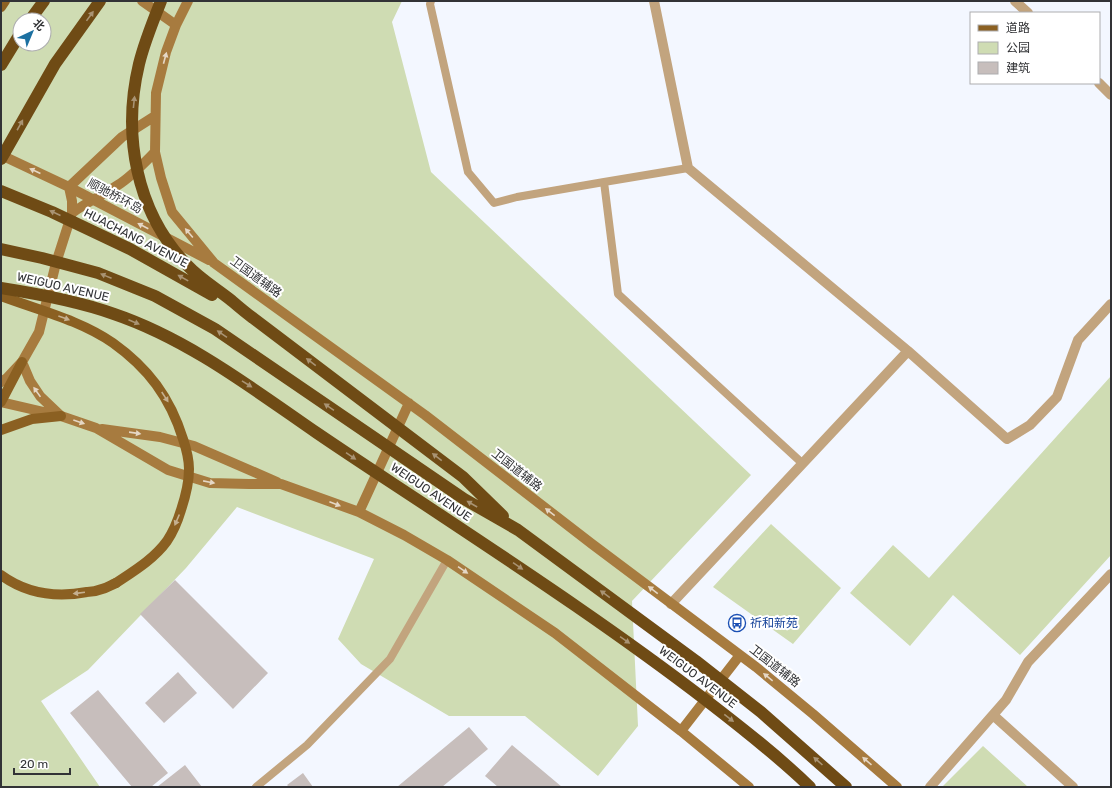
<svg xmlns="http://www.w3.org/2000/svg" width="1112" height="788" viewBox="0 0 1112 788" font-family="Rubik,'Noto Sans SC',sans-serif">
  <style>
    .green { fill: #cfdcb3; fill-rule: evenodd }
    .building { fill: #c7bebc }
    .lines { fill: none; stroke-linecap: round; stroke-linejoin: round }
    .lane { stroke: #c2a47e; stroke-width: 8 }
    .street { stroke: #c2a47e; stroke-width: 10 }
    .secondary { stroke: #a77b3f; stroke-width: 10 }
    .primary { stroke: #8b6022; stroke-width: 10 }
    .highway { stroke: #6f4b15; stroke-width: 12 }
    .primary-bridge { stroke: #8b6022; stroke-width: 10 }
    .highway-bridge { stroke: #6f4b15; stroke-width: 12 }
    .oneway { fill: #a99373 }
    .oneway2 { fill: #e5d7c5 }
    .oneway3 { fill: #c5b090 }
    .labels { text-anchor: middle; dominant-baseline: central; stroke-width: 4; stroke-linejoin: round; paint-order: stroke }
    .street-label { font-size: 12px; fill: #323336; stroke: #fff }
    .transit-label { font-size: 12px; fill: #164399; stroke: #fff; text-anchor: start }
  </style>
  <rect width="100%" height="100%" fill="#f3f7ff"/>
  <path class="green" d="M1,1h401l-10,21 39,150 320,303 -119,126 6,125 -40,50 -73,-60h-76l-88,-52 -23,-25 36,-80 -137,-52 -51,61 -98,102 -47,31 59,86h-99zM20,20h24v24h-24z
    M1111,376v179l-91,100 -67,-60 -43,51 -60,-53 43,-48 36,33z
    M771,524l70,64 -48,56 -80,-57z
    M983,746l45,41 -85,-1z"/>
  <path class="building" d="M175,580l93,93 -35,36 -93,-95z
    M178,672l19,21 -33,30 -19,-20z
    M98,690l70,83 -17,14h-19l-62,-74z
    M469,727l19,22 -46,38h-45z
    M512,745l50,42h-64l-13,-11z
    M185,765l17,22h-45z
    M303,773l10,14h-24l-2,-2z"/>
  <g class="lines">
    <path class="lane" d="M431,1l-1,3 38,168 26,31 23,-6 87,-15 14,112 184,169
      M604,182l84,-14
      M256,787l51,-42 83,-86 57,-99"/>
    <path class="street" d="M654,1l34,167 220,183 -237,253
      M1015,1l13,12
      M1099,83l12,12
      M908,351l99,88 23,-14 27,-28 21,-57 33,-36
      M993,715l80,72
      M930,787l76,-87 22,-38 83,-88"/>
    <path class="secondary" d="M142,1l34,24
      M188,1l-12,24 -10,27 -10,41 -1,59 6,26 11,34 42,51 211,152 167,129 164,123 57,47 84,73
      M1,155l68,32 140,73
      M69,187l53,-50 33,-21
      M72,213c15,-11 31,-18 46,-28 14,-9 25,-21 37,-33
      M22,362l8,19 10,15 20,19
      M1,382l6,-4 15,-16 17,-30 17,-69 16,-50v-12l-3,-14
      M1,402l60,14 35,12 72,42 42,13 39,1h32l78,28 45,23 43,25 108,73 126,98 68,56
      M102,429l58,8 34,9 83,36
      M359,512l50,-109
      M681,731l59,-76"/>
    <path class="primary" d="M1,7l4,-6
      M1,402l21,-40
      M1,430l31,-11 29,-3
      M1,575c26,19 54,23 86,17 5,0 10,-1 15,-3 5,-1 9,-4 14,-6"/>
    <path class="highway" d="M30,20l14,-19
      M1,65l19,-31"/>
    <path class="primary-bridge" d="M1,296c37,14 79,24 112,47 35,25 57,54 70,96 3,9 6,20 6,30 0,13 -4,29 -8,41 -3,10 -8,22 -14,31 -13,18 -33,30 -51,42"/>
    <path class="highway-bridge" d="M161,1c-8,20 -17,42 -22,63 -17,71 -3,148 48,201 13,14 30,24 45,36 7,6 14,12 21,17l210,159 40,39
      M1,159l54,-95 45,-63
      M1,191l51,21 78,37 82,46
      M1,249l41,9 56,15 57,23 60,33 249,170 54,31 178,131 65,51 85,75
      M1,288c38,6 77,13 113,26 74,25 139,75 203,119 41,28 83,55 125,83 89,59 179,119 265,185 35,27 71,55 103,86"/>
  </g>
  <defs><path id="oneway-solid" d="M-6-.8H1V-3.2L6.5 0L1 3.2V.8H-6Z"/></defs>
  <g class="oneway">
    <use href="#oneway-solid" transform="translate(90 16) rotate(-54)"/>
    <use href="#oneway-solid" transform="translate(134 102) rotate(-84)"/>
    <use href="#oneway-solid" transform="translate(20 125) rotate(-61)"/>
    <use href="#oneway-solid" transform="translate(55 213) rotate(-156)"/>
    <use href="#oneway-solid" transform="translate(106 276) rotate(-158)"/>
    <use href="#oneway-solid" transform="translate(183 278) rotate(-151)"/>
    <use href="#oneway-solid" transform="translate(134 322) rotate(23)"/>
    <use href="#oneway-solid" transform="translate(222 334) rotate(-146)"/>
    <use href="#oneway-solid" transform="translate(311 362) rotate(-143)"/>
    <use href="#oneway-solid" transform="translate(247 384) rotate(32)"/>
    <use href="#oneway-solid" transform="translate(329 407) rotate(-146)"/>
    <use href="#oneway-solid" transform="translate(351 456) rotate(34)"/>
    <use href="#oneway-solid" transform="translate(437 457) rotate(-143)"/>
    <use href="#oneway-solid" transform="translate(472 504) rotate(-150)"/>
    <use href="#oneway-solid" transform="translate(518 566) rotate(34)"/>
    <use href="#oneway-solid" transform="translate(605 594) rotate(-144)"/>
    <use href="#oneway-solid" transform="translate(625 640) rotate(35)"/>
    <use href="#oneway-solid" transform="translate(729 718) rotate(38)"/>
    <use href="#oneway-solid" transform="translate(818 761) rotate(-138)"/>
  </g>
  <g class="oneway2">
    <use href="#oneway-solid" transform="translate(165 58) rotate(-75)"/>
    <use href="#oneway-solid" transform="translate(35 171) rotate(-155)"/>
    <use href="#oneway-solid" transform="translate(143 226) rotate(-153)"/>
    <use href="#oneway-solid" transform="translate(189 233) rotate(-130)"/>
    <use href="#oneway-solid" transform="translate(37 392) rotate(-125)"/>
    <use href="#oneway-solid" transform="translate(79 422) rotate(19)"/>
    <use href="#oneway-solid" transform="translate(135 433) rotate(8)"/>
    <use href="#oneway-solid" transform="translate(209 482) rotate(11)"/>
    <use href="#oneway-solid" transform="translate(335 504) rotate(21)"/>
    <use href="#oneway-solid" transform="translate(550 512) rotate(-142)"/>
    <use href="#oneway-solid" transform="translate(463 570) rotate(34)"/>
    <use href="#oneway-solid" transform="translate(653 590) rotate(-143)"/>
    <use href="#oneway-solid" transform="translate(768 677) rotate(-141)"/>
    <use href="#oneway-solid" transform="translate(867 761) rotate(-139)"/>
  </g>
  <g class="oneway3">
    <use href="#oneway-solid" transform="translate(64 318) rotate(20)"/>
    <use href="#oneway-solid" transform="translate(165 397) rotate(57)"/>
    <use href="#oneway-solid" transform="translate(177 520) rotate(113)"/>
    <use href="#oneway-solid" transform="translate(79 593) rotate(173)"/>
  </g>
  <defs>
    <g id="bus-ring" transform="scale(0.9)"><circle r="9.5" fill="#fff" stroke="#1a4fb4" stroke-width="1.5"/><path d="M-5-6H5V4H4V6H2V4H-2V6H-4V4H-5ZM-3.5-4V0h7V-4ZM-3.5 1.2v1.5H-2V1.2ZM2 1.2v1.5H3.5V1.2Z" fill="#1a4fb4"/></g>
  </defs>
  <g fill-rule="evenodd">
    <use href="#bus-ring" x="737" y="623"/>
  </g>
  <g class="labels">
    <g class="street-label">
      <text transform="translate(115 196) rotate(28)">顺驰桥环岛</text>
      <text transform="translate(136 238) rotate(27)">HUACHANG AVENUE</text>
      <text transform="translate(256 277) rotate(36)">卫国道辅路</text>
      <text transform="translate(63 287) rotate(13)">WEIGUO AVENUE</text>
      <text transform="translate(517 470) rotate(38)">卫国道辅路</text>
      <text transform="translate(431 492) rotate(34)">WEIGUO AVENUE</text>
      <text transform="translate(775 666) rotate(38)">卫国道辅路</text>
      <text transform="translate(698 677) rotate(37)">WEIGUO AVENUE</text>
    </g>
    <g class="transit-label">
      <text x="750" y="623">祈和新苑</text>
    </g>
  </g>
  <rect width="1112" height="788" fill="none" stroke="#323336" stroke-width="4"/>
  <rect x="970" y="12" width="130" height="72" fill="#ffffff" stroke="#adadaf"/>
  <rect x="978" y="25" width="20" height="6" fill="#8b6022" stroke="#adadaf"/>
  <text x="1006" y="32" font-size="12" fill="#323336">道路</text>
  <rect x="978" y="42" width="20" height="12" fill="#cfdcb3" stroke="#adadaf"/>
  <text x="1006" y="52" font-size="12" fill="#323336">公园</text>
  <rect x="978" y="62" width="20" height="12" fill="#c7bebc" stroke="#adadaf"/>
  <text x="1006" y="72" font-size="12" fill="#323336">建筑</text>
  <g transform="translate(32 32) rotate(44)"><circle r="19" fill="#ffffff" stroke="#adadaf"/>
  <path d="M0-3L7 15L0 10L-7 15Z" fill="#1c70a1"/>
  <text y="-6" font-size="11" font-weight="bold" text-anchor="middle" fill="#323336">北</text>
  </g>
  <path d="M14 768v6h56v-6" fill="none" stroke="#323336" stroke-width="2"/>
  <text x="20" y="768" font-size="12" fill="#323336" stroke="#ffffff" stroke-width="3" paint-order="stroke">20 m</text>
</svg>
